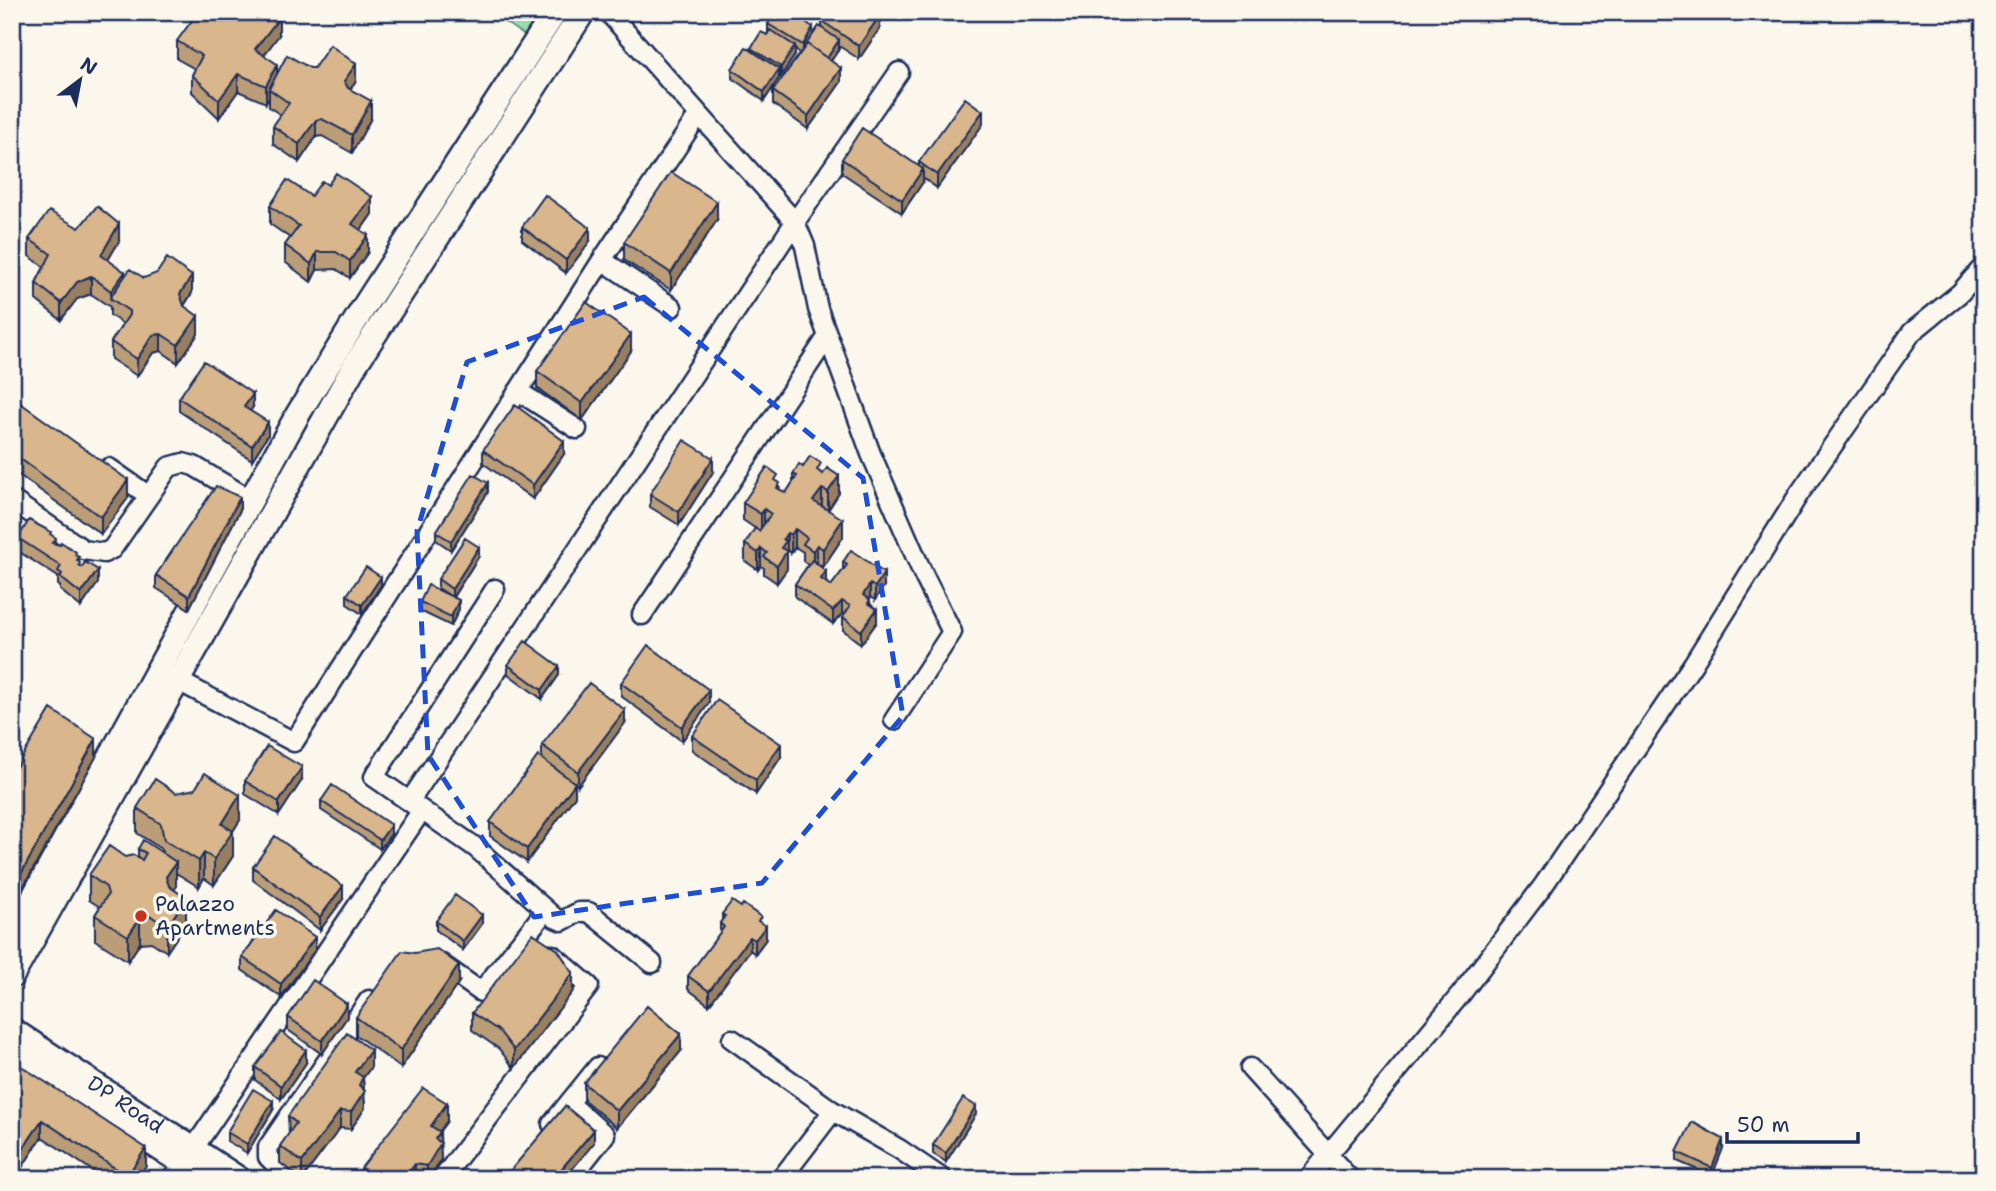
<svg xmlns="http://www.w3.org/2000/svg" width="1996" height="1191" viewBox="0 0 1996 1191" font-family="'Shantell Sans',sans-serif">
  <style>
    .green { fill: #98dca8; stroke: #5a8683; stroke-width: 2 }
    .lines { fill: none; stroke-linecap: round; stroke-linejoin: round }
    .minor-casing { stroke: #1b2f5e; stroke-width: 23 }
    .tertiary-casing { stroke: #1b2f5e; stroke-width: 28 }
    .minor { stroke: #fbf7ec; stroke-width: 18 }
    .tertiary { stroke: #fbf7ec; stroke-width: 23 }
    .wall { fill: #bb9d78; stroke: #1b2f5e; stroke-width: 2 }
    .shaded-wall { fill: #987f61; stroke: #1b2f5e; stroke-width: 2 }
    .building { fill: #d9b68b; stroke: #1b2f5e; stroke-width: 2 }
    .marked { fill: none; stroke: #1d4ed8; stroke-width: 5; stroke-dasharray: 14 9; stroke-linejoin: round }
    .poi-dot { fill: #c8321e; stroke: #fbf7ec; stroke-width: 2.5 }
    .labels { text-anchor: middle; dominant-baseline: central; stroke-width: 7; stroke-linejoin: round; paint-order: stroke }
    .poi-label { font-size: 21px; fill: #1b2f5e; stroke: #fbf7ec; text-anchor: start }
    .street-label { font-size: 21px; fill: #1b2f5e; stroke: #fbf7ec }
  </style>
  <rect width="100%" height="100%" fill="#fbf7ec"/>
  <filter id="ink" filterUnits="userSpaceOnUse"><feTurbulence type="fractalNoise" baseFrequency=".0143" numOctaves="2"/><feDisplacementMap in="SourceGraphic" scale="14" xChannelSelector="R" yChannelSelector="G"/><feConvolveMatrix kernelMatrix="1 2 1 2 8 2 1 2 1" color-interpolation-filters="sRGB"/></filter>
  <g filter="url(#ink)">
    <path class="green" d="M490,12h58l-18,27z"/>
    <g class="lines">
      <g class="minor-casing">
        <path id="minor" d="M608,12l187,210 10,24 13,63 53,145 53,122 28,56 -58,88
          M602,260l70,47
          M518,391l59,38
          M109,468l40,28
          M12,500l72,50 20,3 8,-4 57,-82 14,-4 11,3 57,34
          M495,589l-121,188 101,70 80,71 7,3 17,-9h10l63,51
          M642,615l186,-279
          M169,676l125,66 308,-482 97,-146
          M410,801l385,-579 104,-150
          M440,963l41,29 65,-82
          M732,1039l101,72 66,38 44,30
          M1250,1068l100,111
          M569,1103l36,32 -35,44
          M552,1124l46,-57
          M173,1179l249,-369
          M295,1179l-17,-12 -10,-10v-10l101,-147
          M442,1179l147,-193 -36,-31
          M781,1179l52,-68
          M1308,1179l153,-185 82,-108 150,-222 106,-170 113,-162 48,-39 24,-27"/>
      </g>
      <g class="tertiary-casing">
        <g id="tertiary">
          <path d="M12,936l286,-522 69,-112 188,-290"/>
          <path d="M12,976l343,-611 228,-353"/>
          <path id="s1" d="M12,1030l227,149"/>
          <path d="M12,1054l196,125"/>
        </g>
      </g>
      <use href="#minor" class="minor"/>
      <use href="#tertiary" class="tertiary"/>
    </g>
    <path class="wall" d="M802,12v3l-2,4 13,15 9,-6v-7l6,-9h51l-1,2 2,14 -21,31 -20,-13v3l-8,12 10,21 -33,47 -35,-25v-13l27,-38 -5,-4v6l-14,21 -2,-1v3l-15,23 -32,-23v-9l19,-19v-2l16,-13 1,-3v-8z
      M279,35l-15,20 13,18 33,-5 46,13 -6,8 21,29 -19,35 -30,-17 -6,1 -17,25 -26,-18v-18l8,-11 -12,-8v-9l-3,5 -28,-12 -19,27 -27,-26v-17l3,-6 -18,-10v-18z
      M983,124l-46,64 -14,-10v4l-21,31 -60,-40v-14l77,7v-4z
      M311,196l61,18 -11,16 7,22 -18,26 -14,-9 -19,1 -6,12 -26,-20v-17l5,-7 -20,-14v-18z
      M717,220l-46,70 -47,-30v-18z
      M522,227l68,14 -24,32 -44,-33z
      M79,228l40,13 -11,19 17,16 19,2 48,15 -8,13 14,28 -20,29 -17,-12 -8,2 -16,23 -26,-17v-17l12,-18 -13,-9v-8l-19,-13 -14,5 -16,21 -25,-20v-17l8,-16 -15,-11v-17z
      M631,351l-49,69 -45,-32v-17z
      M12,397l116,101 -27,36 -89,-64z
      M179,398l74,9 -3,4 18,24 -16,25 -73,-49z
      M483,450l81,4 -31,45 -50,-36z
      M803,467l18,6 18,20 -11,17 -6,-4 21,31 -20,30 -6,-4 -1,1 10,18 5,4 12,-16v-8l41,24 -9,14 -5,-3 -1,2 8,23 -16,22 -18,-14v-13l1,-2 -2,-1 -9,10 -38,-27v-13l13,-19 -5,-4v-9l-8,-5 -4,6 -4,-3v19l-10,14 -13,-9v-6l-3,-2 -3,4 -13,-9v-17l14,-13 -16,-11v-17l35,-21 2,8 6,3 7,-11v-8z
      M713,472l-34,53 -29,-18v-13z
      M488,492l-37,58 -15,-10v-8z
      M240,510l-51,99 -33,-21v-13z
      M51,535l5,8 20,13 4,11 18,16 -17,24 -21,-17v-4l-2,-1v-8l-40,-26v-13z
      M479,556l-26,41 6,12 -8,17 -31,-15v-9l27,-8 -9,-6v-9z
      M381,585l-19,29 -15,-10v-9z
      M508,665l51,10 -17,24 -34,-25z
      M621,683l88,20 -27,38 -61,-45z
      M625,723l-47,63 -3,-3v13l-48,66 -37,-26v-14l52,-64v-13z
      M692,736l89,21 -25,37 -64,-44z
      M302,780l-23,35 -34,-21v-13z
      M176,793l64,27 -7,11v25l-19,29 -10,-7 -5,9 -23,-14v14l-2,3 12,33 -19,29 -16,-10 -11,1 -12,18 -33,-21v-25l5,-8 -11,-7v-25l36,-18h13v-8l24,3 -1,-3 -24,-16v-25z
      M321,801l70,33 -11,15 -59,-39z
      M253,867l90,32 -23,31 -67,-50z
      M722,914l39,9 5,16 -11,15 -5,-4 -41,55 -21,-16v-13l32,-43v-10l2,-3z
      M436,921l46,3 -19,26 -27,-20z
      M315,950l-34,47 -39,-27v-13z
      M459,982l-58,86 -45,-33v-18z
      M573,991l-59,77 -15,-19 -27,-19v-17z
      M288,1017h59l-25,37 -34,-24z
      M681,1051l-64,77 -33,-28v-17z
      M12,1060l134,106 -9,13h-32l-63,-42 -23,35 -7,-5z
      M306,1063l-25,36 -26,-19v-13z
      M371,1067l-8,11 2,30 -14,21 -11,-1 -38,51 -22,-16v-17l9,-12 -1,-18z
      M273,1110l-26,43 -20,-12v-9z
      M976,1114l-30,48 -13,-8v-9z
      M447,1121l-8,11 2,28 -12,19h-68v-11z
      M1723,1148l-11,28 -35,-15v-9z"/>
    <path class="shaded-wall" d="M880,15v13l-21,31v-13z
      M279,18v17l-24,32v-18z
      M813,27v9l-10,18v-9z
      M839,40v9l-13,19v-8z
      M795,46v9l-14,21v-9z
      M277,64v18l-8,7v9l-3,5v-17z
      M356,64v17l-12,17v-17z
      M841,68v14l-33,47v-13z
      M779,69v9l-15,23v-9z
      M238,74v17l-19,27v-18z
      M371,101v17l-19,35v-18z
      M983,111v13l-46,64v-13z
      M316,120v17l-17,25v-18z
      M923,169v13l-21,31v-13z
      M372,197v17l-20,28v-18z
      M717,202v18l-46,70v-17z
      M119,224v17l-18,31v-17z
      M590,228v13l-24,32v-13z
      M368,235v17l-18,26v-17z
      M317,252v18l-6,12v-18z
      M125,272v17l-14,10v-8z
      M91,276v18l-14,5 -16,21v-17l16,-21z
      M192,276v17l-12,18v-17z
      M198,316v18l-20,29v-18z
      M161,334v17l-8,2 -16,23v-17l16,-24z
      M631,334v17l-49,69v-17z
      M253,394v13l-9,13v-13z
      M268,422v13l-16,25v-14z
      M564,441v13l-31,45v-14z
      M713,458v14l-34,53v-13z
      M839,476v17l-11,17v-18z
      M128,480v18l-27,36v-17z
      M488,483v9l-37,58v-9z
      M822,489v17l-9,13v-18z
      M240,497v13l-51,99v-13z
      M764,509v18l-3,5v-18z
      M843,519v18l-20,30v-18z
      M795,529v18l-4,6v-18z
      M787,533v17l-1,2 1,-1v18l-10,14v-17l6,-27z
      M817,545v18l-4,5v-17z
      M479,547v9l-27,42v-9z
      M761,548v18l-3,4v-17z
      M98,570v13l-17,24v-13z
      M826,571v13l-5,-5z
      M884,573v13l-9,14v-13z
      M381,577v8l-19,29v-9z
      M870,584v13l-7,11v-13z
      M459,600v9l-8,17v-9z
      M842,601v13l-9,10v-13z
      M877,609v13l-16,22v-13z
      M559,666v9l-17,24v-9z
      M709,690v13l-27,38v-14z
      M625,710v13l-47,63v-14z
      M96,739v18l-84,150v-17z
      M781,744v13l-25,37v-14z
      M302,767v13l-23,35v-13z
      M575,783v13l-48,66v-13z
      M240,795v25l-7,11v25l-19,29v-26l8,-35z
      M391,825v9l-11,15v-9z
      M204,853v25l-5,9v-26z
      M176,862v25l-10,16v-26z
      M343,886v13l-23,31v-13z
      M186,898v25l-19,29v-25z
      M482,915v9l-19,26v-9z
      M140,918v25l-12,18v-25z
      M766,926v13l-11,15v-14z
      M315,937v13l-34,47v-13z
      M750,937v13l-41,55v-14z
      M459,965v17l-58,86v-18z
      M573,973v18l-59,77v-18z
      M347,1004v13l-25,37v-13z
      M681,1034v17l-64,77v-17z
      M306,1050v13l-25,36v-13z
      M371,1050v17l-8,11 2,30 -14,21v-17l4,-40z
      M273,1101v9l-26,43v-9z
      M447,1103v18l-16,22v-17z
      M976,1106v8l-30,48v-9z
      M340,1111v17l-38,51v-17z
      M42,1120v17l-23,35v-17z
      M594,1130v13l-30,36h-11z
      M440,1132l1,28 -12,19h-2v-13l8,-27z
      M1723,1139v9l-11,28v-8z
      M146,1148v18l-9,13h-10v-3z
      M415,1164v15h-11z"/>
    <path class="building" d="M198,12h27l6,5 4,-5h35l9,6 -24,31 22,15 -11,22 -28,-12 -19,26 -27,-25 10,-19 -25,-15z
      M776,12h13l24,15 -10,18 -35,-21z
      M789,12h12l-3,6z
      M828,12h48l4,3 -21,31 -37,-25z
      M819,26l20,14 -12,18 -20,-14 -2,2z
      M770,30l25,16 -14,21 -30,-19 10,-16 6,3z
      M807,44l34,24 -33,48 -35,-25z
      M330,45l26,19 -12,17 4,7 23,13 -19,34 -30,-16 -6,1 -17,24 -26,-18 16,-23 -20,-14 18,-34 23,13h4z
      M746,47l33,22 -15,23 -32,-23z
      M965,98l18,13 -46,64 -18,-13z
      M862,128l61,41 -21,31 -60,-41z
      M671,172l46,30 -46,71 -47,-31z
      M336,173l36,24 -20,27 16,11 -18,26 -14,-9h-19l-6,12 -26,-19 14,-19 -29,-20 17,-26 24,16 11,-15 6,4z
      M545,195l45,33 -24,32 -44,-33z
      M97,206l22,18 -18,31 24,17 -14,19 -20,-15 -14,6 -16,21 -25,-20 15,-29 -22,-15 20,-28 30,17z
      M167,258l25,18 -12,18 4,12 14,10 -20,29 -17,-11 -8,1 -16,24 -26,-17 18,-27v-4l-19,-13 20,-29 14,9 13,-5z
      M586,302l45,32 -49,69 -45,-32z
      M204,361l49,33 -9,13 24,15 -16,24 -73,-48z
      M12,397l116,83 -27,37 -89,-64z
      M515,405l49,36 -31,44 -50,-35z
      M684,440l29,18 -34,54 -29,-18z
      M810,456l11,7 -4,7 6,4 4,-6 12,8 -11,16 -6,-3 -9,12 30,18 -20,30 -6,-4 -4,6 -10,-7 4,-6 -12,-9 -4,6 -4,-2 -4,6 3,2 -5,7 6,3 -10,15 -13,-9 3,-4 -6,-5 -3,5 -13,-9 10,-16 4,3 12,-17 -7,-5 -3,5 -18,-11 24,-36 11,8 -3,5 5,3 -3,5 9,5 11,-17 -4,-2 6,-10 4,3z
      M473,474l15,9 -37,58 -15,-9z
      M216,486l24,11 -51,99 -33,-21z
      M29,520l22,12 -1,2 6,4 -4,5 8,2 1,-3 15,10 -1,3 4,2 -2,3 3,3 -1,2 3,2 3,-5 13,8 -17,24 -21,-17 2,-3 -4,-3 3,-5 -43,-28z
      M465,538l14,9 -27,42 -14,-10z
      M851,550l33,23 -9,14 -5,-3 -7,11 7,5 -2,3 9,6 -16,22 -18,-14 7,-11 -8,-5 -9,10 -38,-27 17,-24 14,11 -5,8 10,7 16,-21 -4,-3z
      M366,567l15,10 -19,28 -15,-10z
      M428,585l31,15 -8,17 -31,-15z
      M525,641l34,25 -17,24 -34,-25z
      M648,645l61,45 -27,37 -61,-44z
      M589,683l36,27 -47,62 -36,-27z
      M717,700l64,44 -25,36 -64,-44z
      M51,709l45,30 -84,151v-116z
      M267,746l35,21 -23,35 -34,-21z
      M538,756l37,27 -48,66 -37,-27z
      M205,773l35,22 -18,29 11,7 -19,28 -10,-6 -5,8 -35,-21 -3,-16 -24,-16 18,-29 21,14 19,-4z
      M332,785l59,40 -11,15 -59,-39z
      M275,836l68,50 -23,31 -67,-50z
      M143,840l33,22 -10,15 3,9 17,12 -19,29 -16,-11 -11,2 -12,18 -33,-21 13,-21 -2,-7 -17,-12 20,-29 16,11 9,-2 8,5 4,-7 -8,-4z
      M455,895l27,20 -19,26 -27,-20z
      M732,901l9,6 2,-3 18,13 -3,4 8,5 -11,14 -5,-3 -41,54 -21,-15 36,-49 -4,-4 5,-7 -3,-2z
      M276,910l39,27 -34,47 -39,-27z
      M533,933l25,17 15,23 -59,77 -15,-19 -27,-18z
      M437,949l22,16 -58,85 -45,-33 46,-66 13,2z
      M313,980l34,24 -25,37 -34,-24z
      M647,1006l34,28 -64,77 -33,-28z
      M281,1032l25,18 -25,36 -26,-19z
      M347,1033l24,17 -16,22 8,5 -4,8 6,6 -14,21 -11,-1 -38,51 -22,-16 16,-23 -8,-7z
      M12,1060l134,88 -19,28 -85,-56 -23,35 -7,-5z
      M423,1088l24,15 -16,23 9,6 -5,7 6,4 -14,23 -12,-2 -11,15h-37l3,-4 -9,-7z
      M253,1089l20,12 -26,43 -20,-12z
      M963,1098l13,8 -30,47 -13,-8z
      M565,1106l29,24 -41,49h-46l-2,-2z
      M1692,1122l31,17 -11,29 -35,-16z
      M1472,1173l23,6h-25z"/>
  </g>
  <path class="marked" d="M644,297l219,181 40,238 -141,167 -228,34 -106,-162 -11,-224 50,-169z"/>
  <circle class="poi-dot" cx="141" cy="916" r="7"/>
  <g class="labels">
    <g class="poi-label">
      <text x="155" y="904">Palazzo<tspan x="155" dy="24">Apartments</tspan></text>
    </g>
    <g class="street-label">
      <text stroke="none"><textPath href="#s1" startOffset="136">DP Road</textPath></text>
    </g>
  </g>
  <rect width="1996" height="1191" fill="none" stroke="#fbf7ec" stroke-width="42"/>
  <rect x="21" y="21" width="1954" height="1149" fill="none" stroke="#1b2f5e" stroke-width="2.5" filter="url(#ink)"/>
  <g transform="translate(80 80) rotate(32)" stroke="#fbf7ec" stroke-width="5" paint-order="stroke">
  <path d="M0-5L12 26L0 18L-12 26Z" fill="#1b2f5e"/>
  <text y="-10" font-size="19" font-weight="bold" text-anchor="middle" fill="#1b2f5e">N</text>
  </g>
  <path d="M1727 1132v10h131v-10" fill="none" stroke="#1b2f5e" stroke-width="3.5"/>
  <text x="1737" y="1132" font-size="21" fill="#1b2f5e" stroke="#fbf7ec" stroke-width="5" paint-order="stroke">50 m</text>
</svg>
